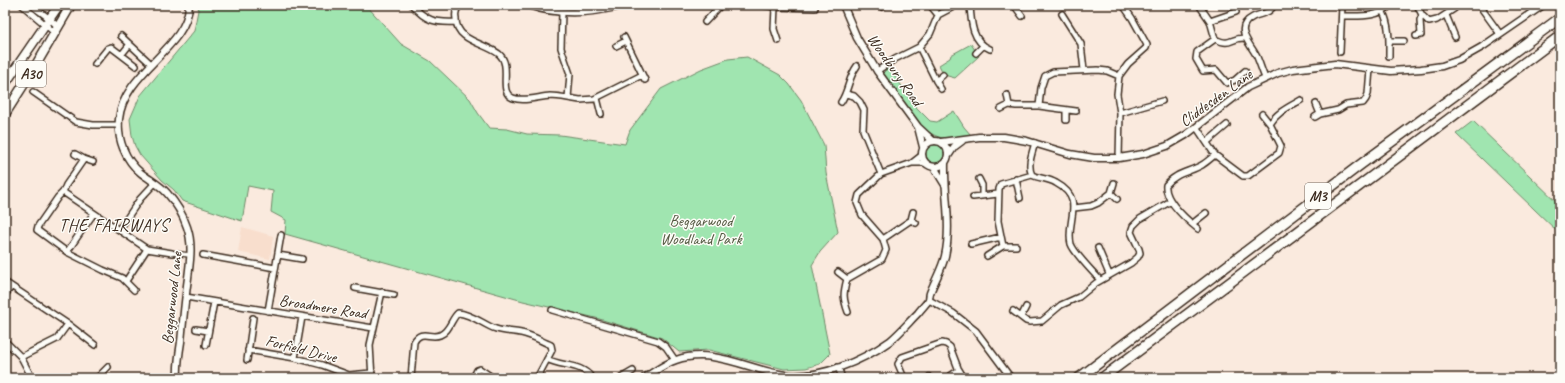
<svg xmlns="http://www.w3.org/2000/svg" width="1565" height="383" viewBox="0 0 1565 383" font-family="Caveat,sans-serif">
  <style>
    .built { fill: #f8decd }
    .green { fill: #a0e5b0; stroke: #6e8867 }
    .lines { fill: none; stroke-linecap: round; stroke-linejoin: round }
    .pedestrian-casing { stroke: #3b2a1e; stroke-width: 6 }
    .minor-casing { stroke: #3b2a1e; stroke-width: 8 }
    .tertiary-casing { stroke: #3b2a1e; stroke-width: 9 }
    .primary-casing { stroke: #3b2a1e; stroke-width: 11 }
    .motorway-casing { stroke: #3b2a1e; stroke-width: 12 }
    .pedestrian { stroke: #fdfcf7; stroke-width: 3.5 }
    .minor { stroke: #fdfcf7; stroke-width: 5 }
    .tertiary { stroke: #fdfcf7; stroke-width: 6 }
    .primary { stroke: #fdfcf7; stroke-width: 8 }
    .motorway { stroke: #fdfcf7; stroke-width: 9 }
    .labels { text-anchor: middle; dominant-baseline: central; stroke-width: 3; stroke-linejoin: round; paint-order: stroke }
    .shield { fill: #fdfcf7; stroke: #75695f; stroke-width: 1 }
    .shield-label { font-size: 15px; font-weight: bold; fill: #3b2a1e }
    .street-label { font-size: 16px; fill: #3b2a1e; stroke: #fdfcf7 }
    .park-label { font-size: 16px; fill: #545942; stroke: #fdfcf7 }
    .neighbourhood-label { font-size: 17px; letter-spacing: 1px; fill: #3b2a1e; stroke: #fdfcf7 }
  </style>
  <rect width="100%" height="100%" fill="#faeade"/>
  <filter id="ink" filterUnits="userSpaceOnUse"><feTurbulence type="fractalNoise" baseFrequency=".025" numOctaves="2"/><feDisplacementMap in="SourceGraphic" scale="8" xChannelSelector="R" yChannelSelector="G"/><feConvolveMatrix kernelMatrix="1 2 1 2 8 2 1 2 1" color-interpolation-filters="sRGB"/></filter>
  <g filter="url(#ink)">
    <path class="built" d="M242,227l31,9 -3,23 -32,-7z"/>
    <path class="green" d="M199,5h167l35,39 29,17 40,38 8,14 11,15 18,1 20,5 33,1 65,9 5,-14 31,-41 40,-20 27,-10 19,-2 33,18 9,9 12,16 23,45 2,28 12,59 -18,20 -8,13 18,89 -10,10 -14,4 -22,1 -75,-19 -30,2 -17,-14 -66,-20 -73,-17 -238,-67 1,-14 -15,-8 2,-21 -25,-5 -6,35 -60,-20 -8,-11 -12,-10 -22,-25 -5,-9 -3,-10 -2,-17 10,-23 54,-65z
      M971,44l8,12 -24,22 -11,-3 -5,-10 11,-7 1,-3z
      M889,67l26,39 15,15 7,1 17,-11 10,16 7,8c-8,2 -19,4 -28,3 -24,-3 -47,-47 -60,-65z
      M1473,121l87,84v29l-104,-100z
      M926 154a9 9 0 1 1 18 0a9 9 0 1 1-18 0Z"/>
    <g class="lines">
      <g class="pedestrian-casing">
        <path id="pedestrian" d="M172,253l18,2"/>
      </g>
      <g class="minor-casing">
        <path id="minor" d="M22,5l33,28
          M31,5l19,14 8,8
          M412,5c14,16 23,18 44,17
          M460,5c-4,4 -5,9 -4,14 0,22 29,24 43,35 14,12 -2,38 14,44 11,4 25,-1 37,-2 6,0 12,1 18,2l2,-24 -9,-26 1,-36
          M764,5l11,2 40,1
          M930,5l8,10
          M970,5c1,17 2,37 20,44
          M1014,5l8,11
          M1199,5l11,16 5,18
          M1417,5l5,10 7,7 8,-2 17,-11
          M1479,5l21,29
          M775,7l-1,22 4,12
          M882,7l2,-2
          M1383,12c7,14 6,29 6,44
          M1062,14l19,30 3,26
          M1446,15l9,22
          M1342,16c19,0 35,2 49,-11
          M1210,21l26,-9
          M705,22l16,-17
          M121,36l30,28
          M1416,36l5,-1 -1,-15 2,-5
          M624,37l21,43
          M1244,38c-15,0 -12,9 -29,1l-18,13 -1,7 7,12 13,-1 11,13 8,-3 10,-9
          M1389,41h15
          M616,46l10,-5
          M919,47l17,34 5,8
          M1340,52l2,-47
          M976,53l7,-7
          M122,54l8,-10
          M95,64l13,-16 3,-1 25,19
          M877,71l18,-12 24,-12 11,-13 8,-19 19,-10
          M1265,78c-3,-7 -5,-14 -8,-21 -6,-13 -25,-29 -4,-40 8,-4 17,-3 21,-12
          M936,81l7,-6
          M33,92l43,30 17,3h26
          M846,94l8,2 6,6 4,8 -1,20 18,44
          M568,98l12,2 14,-1 48,-24
          M597,98l4,16
          M841,102c8,-12 7,-24 16,-36
          M1316,104l4,10
          M1009,105l7,1h23l37,5
          M1039,106l2,-18 4,-12 8,-4 45,-2 9,1 12,5
          M1001,109l8,-4 -2,-10
          M1120,113l42,-12
          M1262,114l8,10
          M1315,117l5,-3 18,-4 8,-5 17,-2 3,-4 2,-5 2,-25
          M1066,120v-10
          M1197,128l18,27 28,21h5l31,-23 2,-7 -11,-22c7,-12 19,-17 31,-24
          M1207,142l20,-17
          M75,154l9,5 9,3
          M1119,158l1,-45 -3,-19 2,-18 9,-12 18,-16 1,-3 -15,-27 -9,-13
          M84,159l-18,26 -3,7 -5,5 -20,29 -1,4 30,22 36,18 19,8 12,12
          M912,163h13
          M1032,175c8,4 16,3 24,8 31,17 9,38 15,61 3,9 22,28 29,36
          M1032,175c-5,-9 0,-22 3,-32
          M979,179l3,6v10
          M1016,179l4,19
          M63,192l84,57 25,4
          M1111,193l6,6
          M973,197l25,-3
          M1074,208l17,-2 7,-3 13,-10 3,-10
          M913,212l-2,8 5,3
          M1192,224l14,-11
          M1198,229c-11,-9 -34,-29 -32,-44 9,-12 24,-13 36,-20 5,-3 9,-7 13,-10
          M119,230l21,-31 15,-16
          M883,239l28,-19
          M971,244l30,-7
          M1003,246l-5,-25 1,-32 2,-5 31,-9
          M1098,248l11,26
          M67,252l27,-39
          M203,255l72,13
          M278,255l24,4
          M987,256l16,-10h13
          M838,272l9,7c-4,15 -4,19 1,33
          M847,279l35,-20 4,-9 -3,-11 -21,-24 -5,-12 2,-8 22,-21 31,-11 9,-7
          M126,281l21,-32
          M5,282l63,42 27,21
          M355,288l39,7
          M5,295l6,-8
          M186,297l187,31
          M929,300l24,13 23,18 35,47
          M552,310l106,31 8,6 9,13
          M268,311l13,-76
          M1013,311l13,10 4,1 12,-1 19,-16 18,-8 17,-14 35,-20 7,-6 2,-4 -1,-4 -8,-17 2,-6 7,-7 31,-18
          M1021,317l5,-10
          M196,329l12,2
          M5,341l16,16 11,21
          M206,345l8,-43
          M248,350l47,8 27,7 27,10 22,-2
          M21,357l36,-18 11,-15
          M295,358l7,-41
          M547,359c15,8 34,4 45,19
          M247,360l6,-42
          M838,367l4,11
          M929,377l1,1
          M97,378l11,-11
          M372,378l-2,-33 12,-53
          M411,378l3,-36c7,-13 16,-3 26,-7 10,-4 11,-16 18,-22 14,1 26,12 38,16 9,3 17,2 25,4 11,2 20,8 30,12l1,5 -15,28
          M473,378l4,-8 3,-1 9,6 -1,3
          M621,378l12,-7
          M904,378l-6,-14 4,-7 40,-14 4,1 4,3 8,21 6,10
          M947,378l12,-8"/>
      </g>
      <g class="tertiary-casing">
        <path id="tertiary" d="M528,5c31,11 66,8 97,0
          M843,5l14,33 20,33 41,56 14,13
          M918,127l5,20
          M922 154a13 13 0 1 1 26 0a13 13 0 1 1-26 0Z
          M941,142l38,-5h25l23,4 43,13 24,4h25l24,-4 24,-8 19,-11 62,-48 30,-14 15,-4 42,-5 56,7 30,-2 21,-3 17,-6 23,-13 61,-42
          M948,156l6,-9 8,-6
          M934,167l11,18
          M178,378c-1,-12 1,-24 3,-36 2,-21 4,-43 7,-64 2,-17 5,-34 -1,-51 -4,-12 -11,-24 -20,-34 -7,-8 -17,-13 -26,-20 -16,-13 -24,-34 -22,-54 5,-48 69,-71 70,-114
          M644,378c10,-6 20,-14 32,-18 38,-13 72,10 109,15 36,4 77,-14 105,-34 10,-8 19,-19 28,-28 3,-4 7,-8 10,-12 2,-2 1,-5 2,-8 5,-13 12,-24 15,-37 7,-31 -1,-62 0,-93"/>
      </g>
      <g class="primary-casing">
        <path id="primary" d="M5,84l54,-79
          M5,114l28,-44 38,-65"/>
      </g>
      <g class="motorway-casing">
        <path id="motorway" d="M1079,378l281,-213 200,-147
          M1102,378l458,-342"/>
      </g>
      <use href="#pedestrian" class="pedestrian"/>
      <use href="#minor" class="minor"/>
      <use href="#tertiary" class="tertiary"/>
      <use href="#primary" class="primary"/>
      <use href="#motorway" class="motorway"/>
    </g>
  </g>
  <g class="labels">
    <g class="shield">
      <rect x="16" y="61" width="30" height="26" rx="3"/>
      <rect x="1305" y="183" width="26" height="26" rx="3"/>
    </g>
    <g class="shield-label">
      <text x="31" y="74">A30</text>
      <text x="1318" y="196">M3</text>
    </g>
    <g class="street-label">
      <text transform="translate(895 70) rotate(55)">Woodbury Road</text>
      <text transform="translate(1216 98) rotate(-36)">Cliddesden Lane</text>
      <text transform="translate(172 298) rotate(-84)">Beggarwood Lane</text>
      <text transform="translate(323 307) rotate(9)">Broadmere Road</text>
      <text transform="translate(301 349) rotate(14)">Forfield Drive</text>
    </g>
    <g class="park-label">
      <text x="701" y="221">Beggarwood<tspan x="701" dy="18">Woodland Park</tspan></text>
    </g>
    <g class="neighbourhood-label">
      <text x="114" y="225">THE FAIRWAYS</text>
    </g>
  </g>
  <rect width="1565" height="383" fill="none" stroke="#fdfcf7" stroke-width="20"/>
  <rect x="10" y="10" width="1545" height="363" fill="none" stroke="#3b2a1e" stroke-width="1.5" filter="url(#ink)"/>
</svg>
